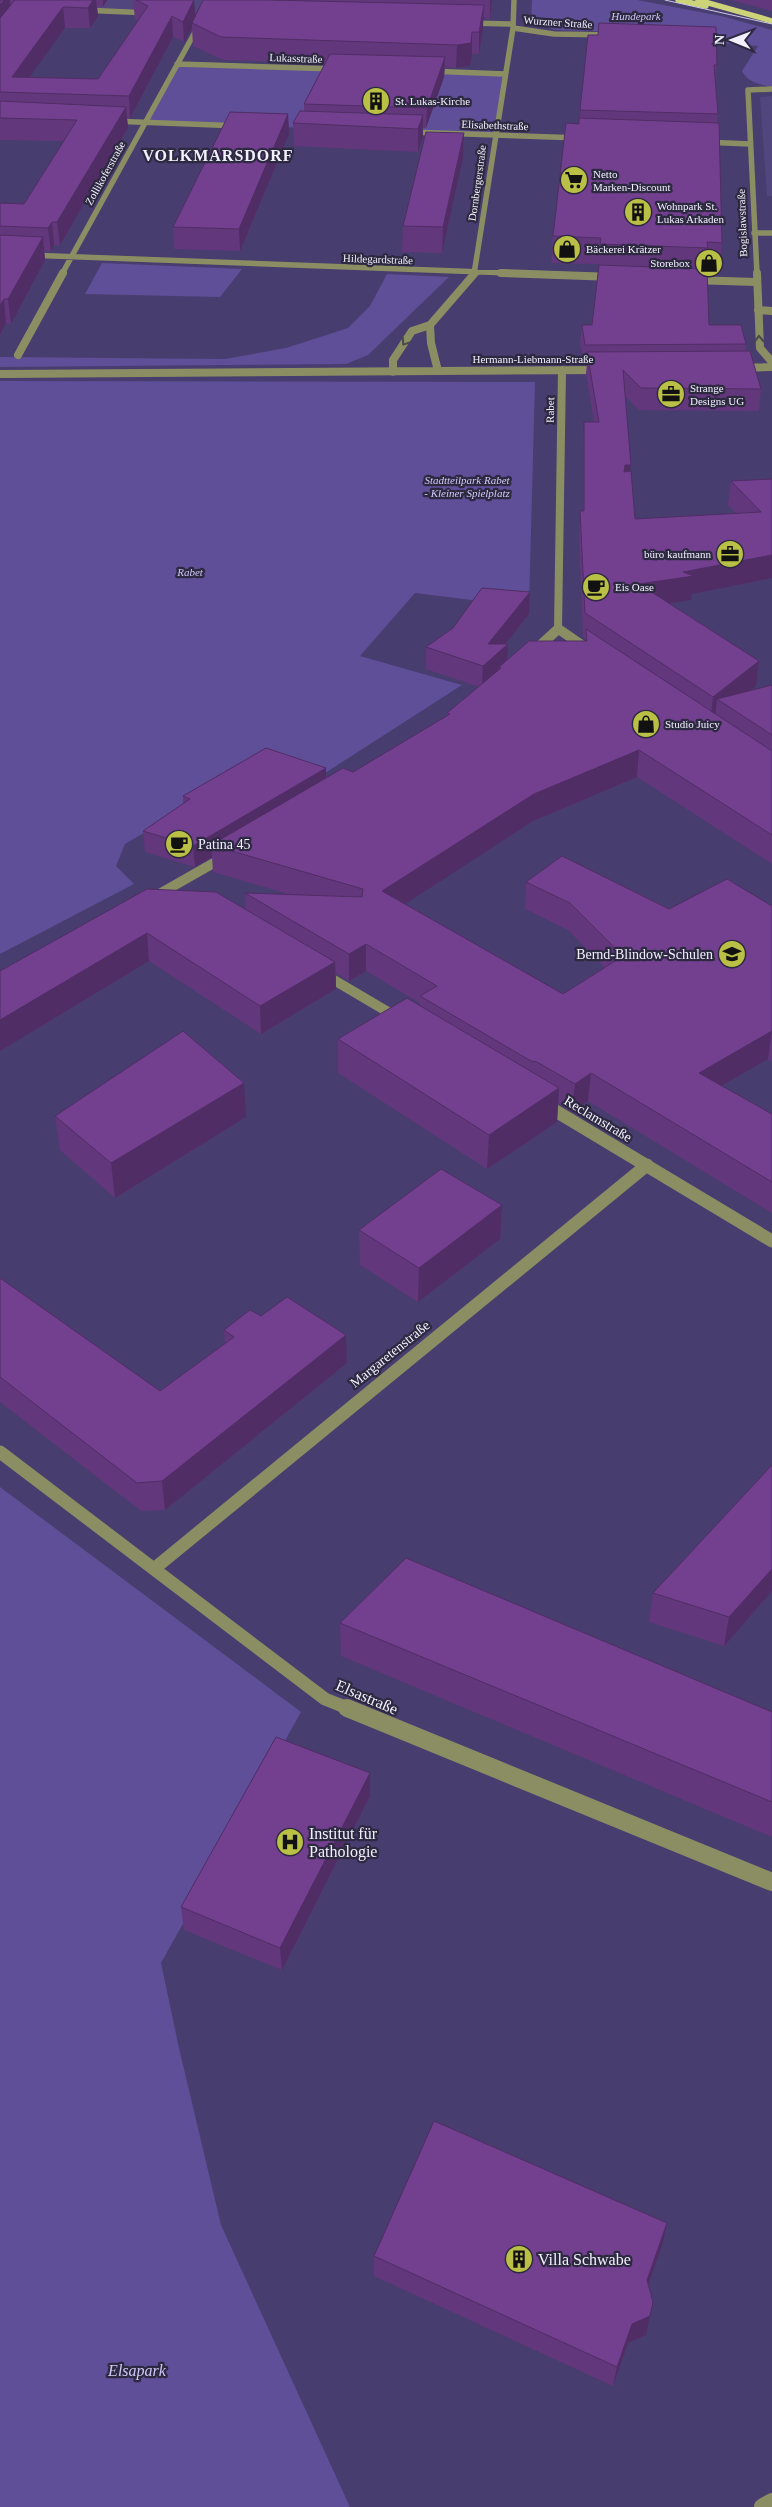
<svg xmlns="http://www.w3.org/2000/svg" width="772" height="2507" viewBox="0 0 772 2507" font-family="Georgia,serif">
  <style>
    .built { fill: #52467f }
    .green { fill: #5f4e98 }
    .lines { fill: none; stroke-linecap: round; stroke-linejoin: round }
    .minor-far4 { stroke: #8b8e63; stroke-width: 5.5 }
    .minor-far3 { stroke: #8b8e63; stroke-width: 8 }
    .minor-far2 { stroke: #8b8e63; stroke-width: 10 }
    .minor-far1 { stroke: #8b8e63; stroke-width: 13 }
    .minor { stroke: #8b8e63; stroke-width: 18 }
    .major { stroke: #cdd379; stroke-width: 5.5 }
    .tram { stroke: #cfcbe0; stroke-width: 1 }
    .wall { fill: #63377c }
    .shaded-wall { fill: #502d65 }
    .building { fill: #734090; stroke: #502d65 }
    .oneway { stroke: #49474a }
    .labels { text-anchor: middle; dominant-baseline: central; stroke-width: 4.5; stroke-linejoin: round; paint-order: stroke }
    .far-park-label { font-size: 11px; font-style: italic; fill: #d0c9f8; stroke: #2d2940 }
    .far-street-label { font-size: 11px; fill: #f2f0fd; stroke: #2d2940 }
    .far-poi-label { font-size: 11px; fill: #f2f0fd; stroke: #2d2940; text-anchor: start }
    .poi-label { font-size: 14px; fill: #f2f0fd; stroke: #2d2940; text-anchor: start }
    .street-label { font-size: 14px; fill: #f2f0fd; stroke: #2d2940 }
    .far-district-label { font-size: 16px; font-weight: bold; letter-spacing: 1px; fill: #f2f0fd; stroke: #2d2940 }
    .near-street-label { font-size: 16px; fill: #f2f0fd; stroke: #2d2940 }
    .near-poi-label { font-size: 16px; fill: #f2f0fd; stroke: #2d2940; text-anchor: start }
    .near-park-label { font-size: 16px; font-style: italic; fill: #d0c9f8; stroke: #2d2940 }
  </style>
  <rect width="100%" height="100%" fill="#483d6f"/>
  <path class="built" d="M26,0h183l-8,14 -181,-6z
    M772,96v100h-5l-7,-99z"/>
  <path class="green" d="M532,0h105l84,16 51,14v57c-12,-3 -24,-4 -30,-16l16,-25 -62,-5 -27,-8 -114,-3 -24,-8z
    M177,64l328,10 -10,61 -348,-13z
    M102,263l140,6 -22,28 -135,-3z
    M387,274l62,3 -81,78 -22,9 -346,3v-10l225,2 61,-11 62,-20 22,-22z
    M0,381l535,1 -6,225 -114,-14 -55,63 102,29 -140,90 -48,-19 -149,88 -9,22 18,18 -134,70z
    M0,1487l301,225 -140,251 18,85 42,177 129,282h-350z"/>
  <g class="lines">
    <path class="minor-far4" d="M81,10l70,3
      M468,23l45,1
      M513,28l41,6 61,1
      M177,64l161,5
      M428,71l77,3
      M111,121l130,5
      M408,132l172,6
      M703,142l47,2
      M754,233h18
      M0,254l535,20
      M62,274l138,-251 1,-9 8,-14
      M474,274l39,-246 1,-28
      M757,274l-9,-184 24,-1"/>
    <path class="minor-far3" d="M501,273l113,4
      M757,273l3,75 12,14
      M691,280l65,2
      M758,310l14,1
      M430,325l1,18 7,28
      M18,355l45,-82
      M740,368l32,-1
      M393,372v-12l19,-29 18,-6 45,-52
      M0,374l602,-4
      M558,629l4,2
      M555,631l3,-2 4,-259"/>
    <path class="minor-far2" d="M560,630l29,20
      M533,652l24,-22
      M154,897l72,-41
      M322,973l78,46"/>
    <path class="minor-far1" d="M544,1104l228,137
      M0,1452l325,247 25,10
      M155,1568l492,-403"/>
    <path class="minor" d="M347,1708l425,174
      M763,2507l9,-5"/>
    <path class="major" d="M678,0l28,6
      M698,0l74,21"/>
    <path class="tram" d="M665,0l107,24"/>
  </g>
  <path class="wall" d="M0,0h107l-4,7 -6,-1 1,10 -8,12h-25l-36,49 69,2 40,-59 -3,-1 -2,-19h56l6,16 8,-16h289l-2,19 -7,-1v10l-4,26h-7l-2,12 -14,2 -11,-1 -1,10 -18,51h-3v9l-5,15 -124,-6 -1,-23 11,-12v-7l21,-41 -102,-3 -30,-14 -1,-18 -8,14 -11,-5 -43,81h-3l1,10 -68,117h-6l-3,6h-7l1,9 -34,64 -5,-1 -6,12v-132l24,1 40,-63 -64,-1z
    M731,0h41v11z
    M588,35l129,30 -2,17 3,32 -1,9 5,120 -3,26 -13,-1 3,57 37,19v7l15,38 -2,22 -120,-1 -14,-14 5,76 5,47 102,-5 -9,-9 3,-24 41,-2v99l-80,16 -1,6 -22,3 90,58 -3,25 -7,5 23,-6v179l-135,-87 -104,44 -129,83 159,90 42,-26 -37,-38 -43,-21 1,-27 143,27 103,-3v156l-4,-3 -47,27 51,28v99l-184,-112 -16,11 -14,-9 -1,19 -70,47 -149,-96v-34l82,-33v-3l-54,-32 -17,10 -13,-8v16l-75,45 -112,-73 -149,90 147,-162 99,20 -1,-16 43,1 -75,-22 -1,-15 -17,10 -50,-15 -2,-21 40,-27v-8l143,-18 27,-6 94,-56v-3l32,-26 -53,-18v-22l104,-55 -1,22 -24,30h3l-1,16 79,-19v-2l-3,-2 -4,-103 1,-23h3v-67l1,-22h10l-8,-48 1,-11h-3l-4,-21 2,-17h10l7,-61 -48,-1 2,-27 27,-118z
    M288,114l1,20 -49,117 -66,-2 -1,-22z
    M464,133l-1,25 -21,95 -40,-1 1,-26z
    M55,1116l191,1 -131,81 -55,-48z
    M502,1205l-2,34 -82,63 -58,-37 -1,-35z
    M0,1278l160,113 65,-48 -1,-13 123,33 -182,147 -24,1 -141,-109z
    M772,1465v126l-48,55 -75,-24 4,-29z
    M340,1623l432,89v125l-431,-181z
    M370,1773v23l-88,174 -98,-40 -3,-23z
    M663,2243l-15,41 -2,51 -18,8 -15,43 -239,-110v-20z"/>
  <path class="shaded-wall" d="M4,0h6l1,13 -11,15v-23z
    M93,0h3l2,16 -8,12 -2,-20z
    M103,0h4l-4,7z
    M194,0l2,20 -4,3v5l-8,14 -1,-20z
    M490,0h2l-2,19z
    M484,5l-1,23 -4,26v-22z
    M63,7l2,21 -47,65 -6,-16z
    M172,16l1,21 -43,81 -1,-22z
    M472,32v22l-2,12 -14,2 1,-23z
    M445,57l-1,20 -18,51 1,-20z
    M126,107l2,21 -68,117 -3,-23z
    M288,114l1,20 -49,117 -1,-22z
    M423,115v22l-5,15v-23z
    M464,133l-1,25 -21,95 1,-26z
    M52,222l2,23 -3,6 -3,-23z
    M43,237l2,23 -34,64 -3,-25z
    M4,299l2,24 -6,12v-29z
    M625,465h6l-2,23h-6z
    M772,555v23l-80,16 -1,6 -54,8 2,-24 44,-12z
    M530,592l-1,22 -31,39 10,-9 -1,22 -6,2 -2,-1 -1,7 -16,14 1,-22 5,-22z
    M759,661l-3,25 -27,21 -12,-8 -2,19 -5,4 3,-25z
    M639,750l-2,27 -104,44 -151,98v-28l152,-97z
    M326,768v21l-115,56 1,12 -17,10 -2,-21z
    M147,933l2,28 -149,90v-31z
    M366,944v27l-17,10v-27z
    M335,962l1,27 -75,45 -1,-28z
    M772,1031l-4,28 -73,42 4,-28z
    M591,1073l-3,28 -16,11 3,-28z
    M244,1083l2,34 -131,81 -4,-35z
    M559,1088l-2,34 -70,47 2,-34z
    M502,1205l-2,34 -82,63 1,-34z
    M346,1335l1,28 -182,147 -3,-29z
    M772,1569v22l-48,55 5,-29z
    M370,1773v23l-88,174 -2,-22z
    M667,2223l-4,20 -20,56 4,-19z
    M653,2302l-7,33 -18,8 -15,43 4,-19 15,-43z"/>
  <path class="building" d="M0,0h4l-4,5z
    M15,0h78l-5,8 -25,-1 -51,70 86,2 50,-73 -12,-6h58l-11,22 -11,-6 -43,80 -129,-4v-74z
    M203,0h64l217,5 -5,27h-7l-1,11 -14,2 -236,-8 -29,-14z
    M599,23l117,4 1,38h-3l4,49 -138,-4 8,-75h10z
    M330,54l115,3 -18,51 -123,-4z
    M0,101l126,6 -69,115h-5l-4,6 -48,-2v-23l24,1 53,-84 -77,-2z
    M300,111l123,4 -5,14 -125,-6z
    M230,112l58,2 -49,115 -66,-2z
    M579,118l140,5 3,120 -15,-1 1,6 -108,-4 1,-6 -48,-2 13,-113 13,1z
    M426,132l38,1 -21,94 -40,-1z
    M0,235l43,2 -35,62h-4l-4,7z
    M599,265l108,4 2,56h32l5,19 -161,1 -3,-20h10z
    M750,351l11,38 -120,-1 -18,-18 8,95h-6l-1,7 7,-1 4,48 126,-7 -30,-31 41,-2v76l-89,17 11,4 -55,8 120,77 -46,36 -128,-84 -5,-102h4v-89h15l-12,-70z
    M482,588l48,4 -42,52h20l-25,22 -57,-19 27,-19z
    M586,629l186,122v84l-133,-85 -105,44 -152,97 181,103 60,-38 -53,-53 -44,-21 36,-26 107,53 58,-30 45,27v125l-73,42 73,41v68l-181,-109 -16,11 -38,-22 -6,-1 -111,-65 17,-10 -71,-42 -17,10 -104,-61 117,4 1,-8 -152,-44 132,-77 10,4 97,-58 -3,-1 54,-45 -2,-1 30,-26h58z
    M772,685v50l-55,-36z
    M266,748l60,20 -133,78 -50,-15 47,-32 -7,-3z
    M147,889l69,3 119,70 -75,44 -113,-73 -147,87v-49z
    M407,998l152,90 -70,47 -151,-96z
    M183,1031l61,52 -133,80 -56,-47z
    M441,1169l61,36 -83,63 -60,-38z
    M0,1278l160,113 74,-54 -10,-7 26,-20 11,6 26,-19 59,38 -184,146 -25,2 -137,-106z
    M772,1465v104l-43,48 -76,-24z
    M406,1558l366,154v90l-432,-179z
    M276,1737l94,36 -90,175 -99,-41z
    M434,2121l233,102 -20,57 6,22 -3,14 -18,8 -15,43 -243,-111z"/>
  <defs><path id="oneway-chevron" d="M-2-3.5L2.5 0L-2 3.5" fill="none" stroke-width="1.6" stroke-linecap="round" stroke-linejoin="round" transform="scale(1.25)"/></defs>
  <g class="oneway">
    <use href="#oneway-chevron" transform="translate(759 339) rotate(-93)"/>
    <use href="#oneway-chevron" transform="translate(405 342) rotate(124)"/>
  </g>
  <defs>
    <g id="building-disc" transform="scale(1.4375)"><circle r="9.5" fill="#bac045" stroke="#2d2940"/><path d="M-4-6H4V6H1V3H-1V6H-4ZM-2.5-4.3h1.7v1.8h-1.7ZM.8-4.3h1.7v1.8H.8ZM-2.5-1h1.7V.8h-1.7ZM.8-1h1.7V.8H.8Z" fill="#111"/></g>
    <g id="supermarket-disc" transform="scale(1.4375)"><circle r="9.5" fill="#bac045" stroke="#2d2940"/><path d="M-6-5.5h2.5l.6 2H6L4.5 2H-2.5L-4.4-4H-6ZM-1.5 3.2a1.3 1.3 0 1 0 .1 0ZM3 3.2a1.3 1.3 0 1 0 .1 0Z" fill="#111"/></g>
    <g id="shop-disc" transform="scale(1.4375)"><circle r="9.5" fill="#bac045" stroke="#2d2940"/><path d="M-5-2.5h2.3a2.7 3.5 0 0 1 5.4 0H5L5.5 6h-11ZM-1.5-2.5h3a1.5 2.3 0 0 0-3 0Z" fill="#111"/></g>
    <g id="office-disc" transform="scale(1.4375)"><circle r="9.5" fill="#bac045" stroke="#2d2940"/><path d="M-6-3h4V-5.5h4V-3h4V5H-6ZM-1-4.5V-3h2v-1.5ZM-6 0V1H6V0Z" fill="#111"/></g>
    <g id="cafe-disc" transform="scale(1.4375)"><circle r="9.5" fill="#bac045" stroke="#2d2940"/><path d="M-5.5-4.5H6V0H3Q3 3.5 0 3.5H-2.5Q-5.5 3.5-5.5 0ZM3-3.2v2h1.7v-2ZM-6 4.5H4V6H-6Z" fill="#111"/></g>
    <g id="school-disc" transform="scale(1.4375)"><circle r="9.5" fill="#bac045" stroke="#2d2940"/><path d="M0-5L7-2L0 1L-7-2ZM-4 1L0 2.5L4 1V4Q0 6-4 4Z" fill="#111"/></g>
    <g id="hospital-disc" transform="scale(1.4375)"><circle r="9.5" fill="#bac045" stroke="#2d2940"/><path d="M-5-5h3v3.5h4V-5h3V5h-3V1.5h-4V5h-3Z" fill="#111"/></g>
  </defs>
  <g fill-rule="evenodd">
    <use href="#building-disc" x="376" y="101"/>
    <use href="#supermarket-disc" x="574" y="180"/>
    <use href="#building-disc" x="638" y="212"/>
    <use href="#shop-disc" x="567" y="249"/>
    <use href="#shop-disc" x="709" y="263"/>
    <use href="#office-disc" x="671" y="394"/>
    <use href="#office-disc" x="730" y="554"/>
    <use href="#cafe-disc" x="596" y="587"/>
    <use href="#shop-disc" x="646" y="724"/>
    <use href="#cafe-disc" x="179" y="844"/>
    <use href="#school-disc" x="732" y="954"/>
    <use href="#hospital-disc" x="290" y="1842"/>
    <use href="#building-disc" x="519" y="2259"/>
  </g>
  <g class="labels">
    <g class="far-park-label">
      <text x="636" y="16">Hundepark</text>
      <text x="467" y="480">Stadtteilpark Rabet<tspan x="467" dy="13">- Kleiner Spielplatz</tspan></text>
      <text x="190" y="572">Rabet</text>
    </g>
    <g class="far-street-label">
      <text transform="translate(558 22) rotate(4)">Wurzner Straße</text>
      <text transform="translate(296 58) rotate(2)">Lukasstraße</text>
      <text transform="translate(495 125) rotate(2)">Elisabethstraße</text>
      <text transform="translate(105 173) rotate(-61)">Zollikoferstraße</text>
      <text transform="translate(477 183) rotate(-82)">Dornbergerstraße</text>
      <text transform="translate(742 223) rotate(-92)">Bogislawstraße</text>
      <text transform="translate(378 259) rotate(2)">Hildegardstraße</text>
      <text x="533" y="359">Hermann-Liebmann-Straße</text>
      <text transform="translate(550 410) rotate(-89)">Rabet</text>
    </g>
    <g class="far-poi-label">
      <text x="395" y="101">St. Lukas-Kirche</text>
      <text x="593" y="174">Netto<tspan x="593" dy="13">Marken-Discount</tspan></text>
      <text x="657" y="206">Wohnpark St.<tspan x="657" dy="13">Lukas Arkaden</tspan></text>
      <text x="586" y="249">Bäckerei Krätzer</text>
      <text x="690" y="263" text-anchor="end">Storebox</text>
      <text x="690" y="388">Strange<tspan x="690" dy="13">Designs UG</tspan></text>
      <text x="711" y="554" text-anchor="end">büro kaufmann</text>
      <text x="615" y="587">Eis Oase</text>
      <text x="665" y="724">Studio Juicy</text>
    </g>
    <g class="poi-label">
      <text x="198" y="844">Patina 45</text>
      <text x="713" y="954" text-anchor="end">Bernd-Blindow-Schulen</text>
    </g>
    <g class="street-label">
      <text transform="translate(598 1119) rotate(31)">Reclamstraße</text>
      <text transform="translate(390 1354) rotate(-39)">Margaretenstraße</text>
    </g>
    <g class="far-district-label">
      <text x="218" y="155">VOLKMARSDORF</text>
    </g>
    <g class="near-street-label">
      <text transform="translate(367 1697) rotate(23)">Elsastraße</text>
    </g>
    <g class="near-poi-label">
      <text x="309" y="1833">Institut für<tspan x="309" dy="18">Pathologie</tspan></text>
      <text x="538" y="2259">Villa Schwabe</text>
    </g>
    <g class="near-park-label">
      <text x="137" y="2370">Elsapark</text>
    </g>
  </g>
  <g transform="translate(732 40) rotate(271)" stroke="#2d2940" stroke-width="4" paint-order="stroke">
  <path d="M0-4L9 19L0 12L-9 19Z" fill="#f2f0fd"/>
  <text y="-8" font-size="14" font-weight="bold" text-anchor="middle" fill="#f2f0fd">N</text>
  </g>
</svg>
